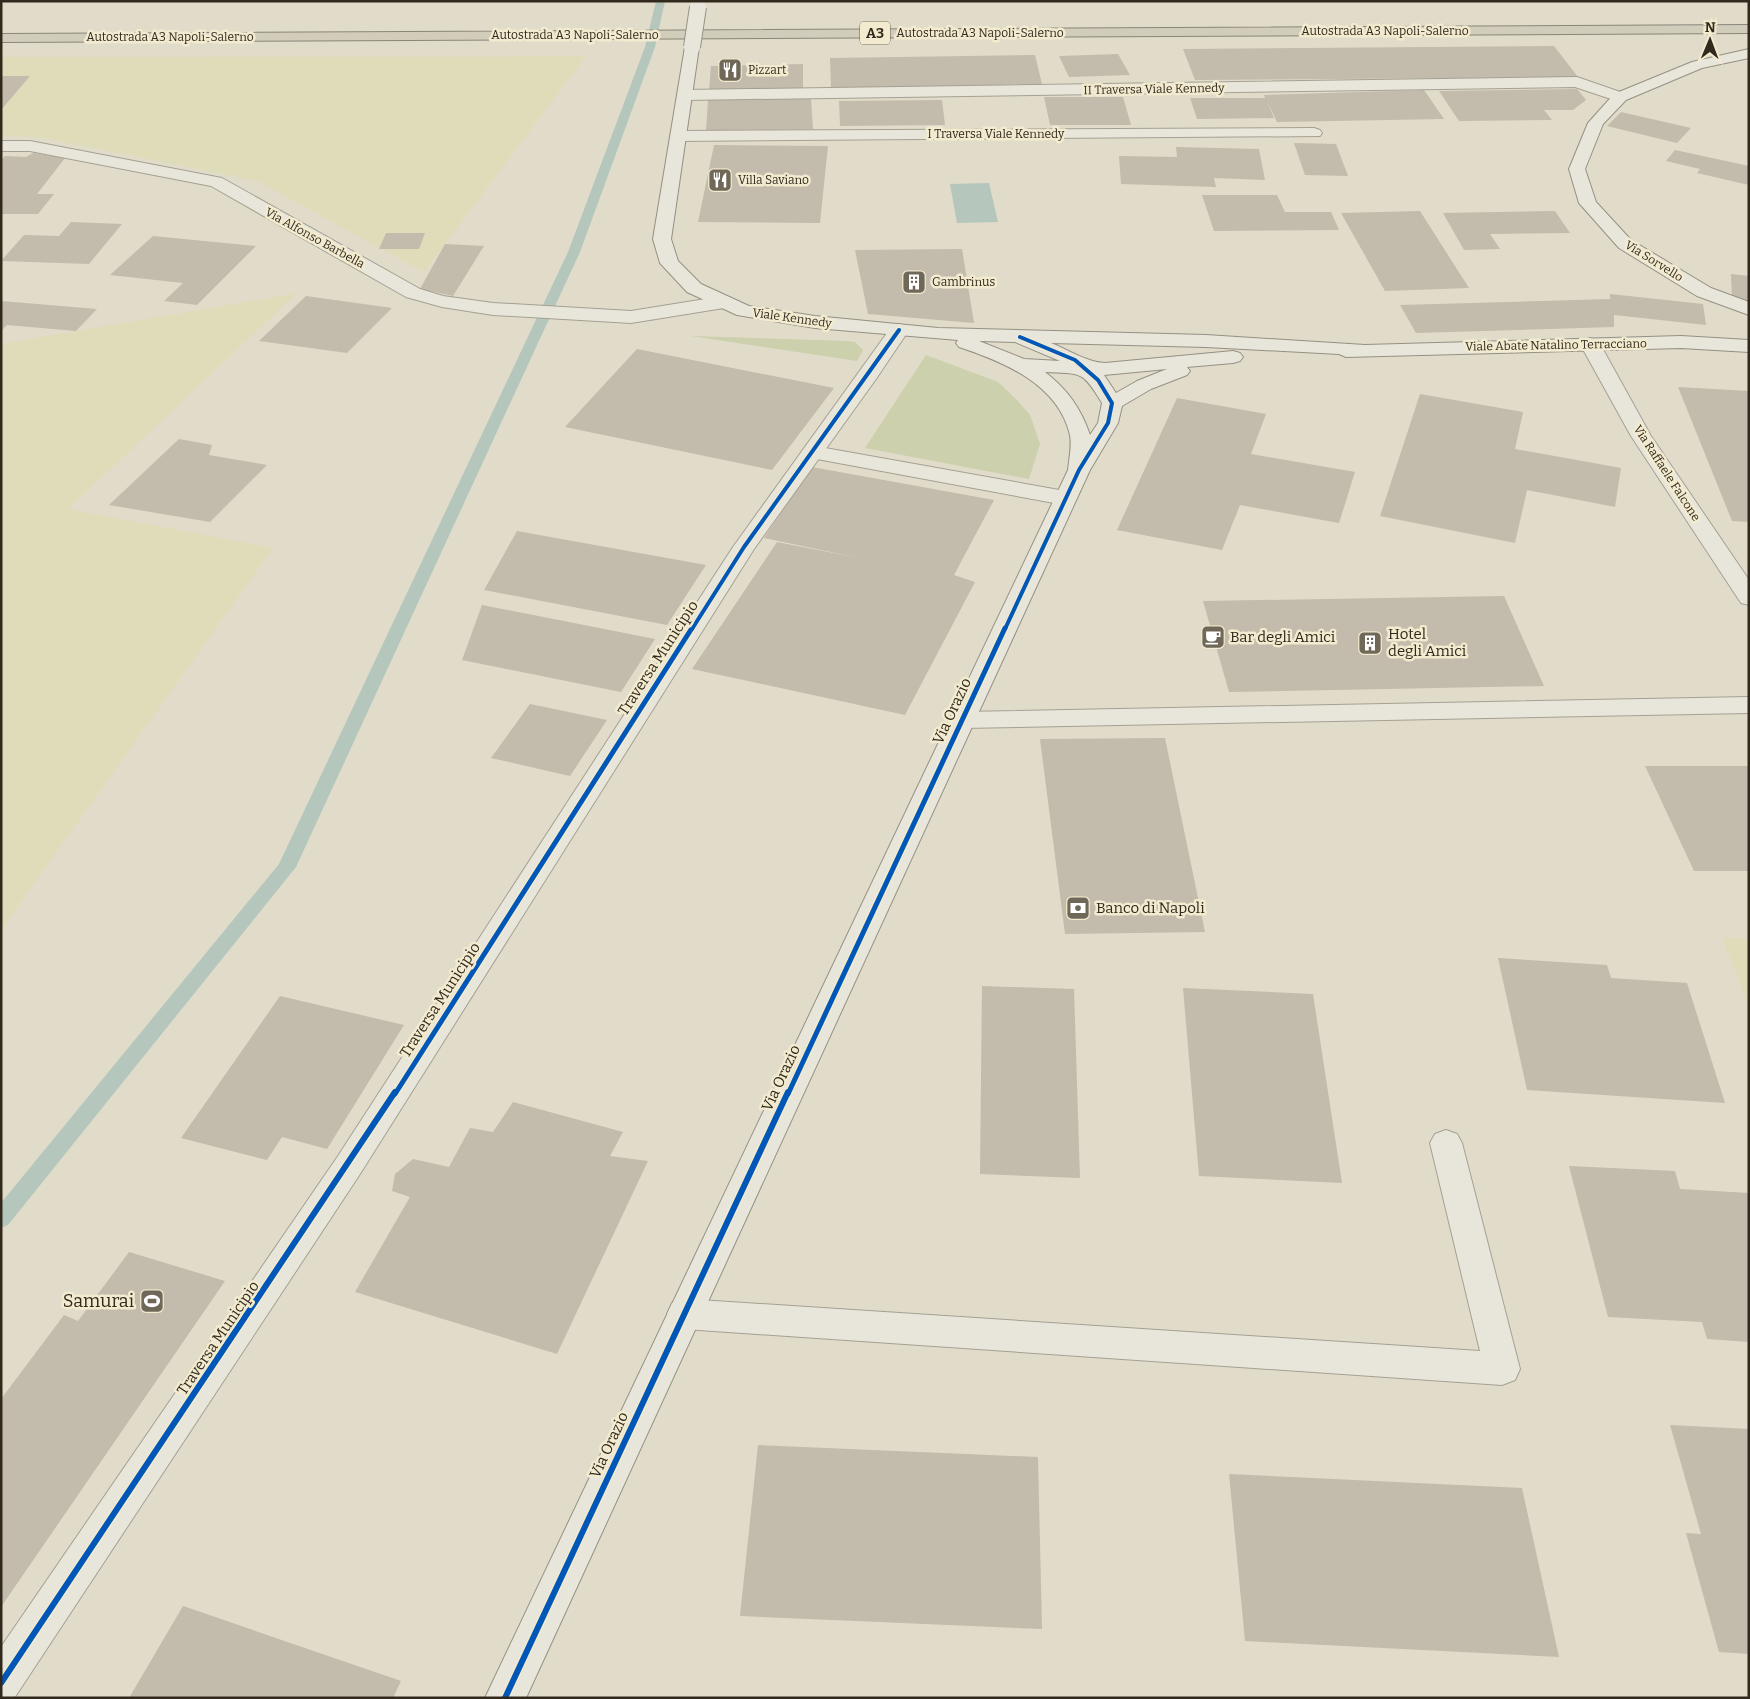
<svg xmlns="http://www.w3.org/2000/svg" width="1750" height="1699" viewBox="0 0 1750 1699" font-family="Bitter,serif">
  <style>
    .farmland { fill: #dfdcba }
    .green { fill: #ccd0ad }
    .water { fill: #b5c6bc }
    .lines { fill: none; stroke-linecap: round; stroke-linejoin: round }
    .stream { fill: #b5c6bc; fill-rule: evenodd }
    .building { fill: #c3bbab }
    .lane-casing { stroke: #a5a093; stroke-width: 2 }
    .street-casing { stroke: #a5a093; stroke-width: 2 }
    .secondary-casing { stroke: #959083; stroke-width: 2 }
    .highway-casing { stroke: #8a867a; stroke-width: 2 }
    .lane { fill: #e8e6da; fill-rule: evenodd }
    .street { fill: #e8e6da; fill-rule: evenodd }
    .secondary { fill: #e8e6da; fill-rule: evenodd }
    .highway { fill: #d2ccbb; fill-rule: evenodd }
    .secondary-bridge-casing { stroke: #959083; stroke-width: 18; stroke-linecap: butt }
    .secondary-bridge { stroke: #e8e6da; stroke-width: 16 }
    .cycleway-far2-casing { stroke: #f2ebcf; stroke-width: 6 }
    .cycleway-far1-casing { stroke: #f2ebcf; stroke-width: 8 }
    .cycleway-casing { stroke: #f2ebcf; stroke-width: 9 }
    .cycleway-far2 { stroke: #0057b8; stroke-width: 4 }
    .cycleway-far1 { stroke: #0057b8; stroke-width: 5 }
    .cycleway { stroke: #0057b8; stroke-width: 6 }
    .labels { text-anchor: middle; dominant-baseline: central; stroke-width: 5; stroke-linejoin: round; paint-order: stroke }
    .far-street-label { font-size: 12px; fill: #32291d; stroke: #f2ebcf }
    .far-poi-label { font-size: 12px; fill: #32291d; stroke: #f2ebcf; text-anchor: start }
    .shield { fill: #f2ebcf; stroke: #6c6352; stroke-width: 1 }
    .shield-label { font-size: 14px; font-weight: bold; fill: #32291d }
    .poi-label { font-size: 15px; fill: #32291d; stroke: #f2ebcf; text-anchor: start }
    .street-label { font-size: 15px; fill: #32291d; stroke: #f2ebcf }
    .near-poi-label { font-size: 18px; fill: #32291d; stroke: #f2ebcf; text-anchor: end }
  </style>
  <rect width="100%" height="100%" fill="#e0dcc9"/>
  <path class="farmland" d="M586,56l-162,216 -167,-91 -220,-44 -36,-1v-79z
    M297,293l-229,216 205,39 -272,382v-586z
    M1722,938h27v68z"/>
  <path class="green" d="M691,336l155,5 9,1 8,8 -6,11z
    M926,355l72,27 19,18 13,15 10,29 -11,35 -164,-31z"/>
  <path class="water" d="M989,183l9,39 -41,1 -7,-39z"/>
  <g class="lines">
    <path class="stream" d="M656,1h9l-10,46 -75,205 -284,615 -288,358 -7,3v-25l278,-339 289,-612 77,-205z"/>
  </g>
  <path class="building" d="M1554,46l24,31 -383,3 -12,-31z
    M1118,54l12,21 -61,2 -10,-21z
    M1035,55l7,29 -211,4 -1,-30z
    M803,64v24l-94,2 2,-24z
    M1,76h29l-29,34z
    M1577,89l9,11 -13,10h-29l8,10 -93,1 -20,-30z
    M1424,90l20,29 -167,3 -10,-21 7,17 -77,1 -7,-21h75l-1,-3z
    M1044,97h79l8,28h-81z
    M811,98l2,31 -107,2 2,-31z
    M942,100l3,25 -105,1 -1,-25z
    M1621,112l70,16 -14,15 -70,-17z
    M1294,143l42,1 12,32 -43,-1z
    M714,145l114,1 -8,77 -122,-1z
    M1176,147l83,2 6,31 -51,-2 2,9 -95,-3 -2,-28 58,1z
    M1675,150l74,16v19l-52,-12 3,-4 -34,-8z
    M33,153l32,5 -28,36h17l-16,20h-37v-54l4,-4 21,1z
    M1202,195h75l8,17h46l8,18 -125,1z
    M1420,211l49,77 -84,3 -44,-78z
    M1555,211l15,22 -80,1 10,15 -36,1 -21,-37z
    M71,222l51,2 -33,40 -88,-3 23,-26 35,1z
    M386,233h39l-6,16h-40z
    M153,236l103,10 -59,59 -33,-4 19,-18 -73,-8z
    M445,244l39,2 -31,50 -33,-7z
    M962,249l12,74 -106,-9 -13,-64z
    M1731,274l18,2v25l-17,-2z
    M1610,294l93,10 3,21 -92,-10v12l-198,6 -16,-28 210,-6z
    M306,296l86,12 -45,45 -88,-12z
    M1,301l96,8 -21,22 -69,-6 -6,6z
    M637,349l197,39 -62,82 -207,-43z
    M1678,387l71,4v131l-17,-1z
    M1420,394l103,18 -8,37 106,19 -6,39 -88,-17 -12,53 -135,-27z
    M1177,398l89,16 -15,40 104,18 -16,51 -99,-18 -18,45 -105,-20z
    M179,439l33,6 -3,10 58,10 -57,57 -101,-17z
    M812,467l182,33 -40,75 21,7 -70,133 -213,-46 85,-127 87,17 -100,-21z
    M517,531l189,34 -39,60 -183,-35z
    M1504,596l40,90 -315,6 -26,-91z
    M482,605l173,34 -34,53 -159,-32z
    M530,704l77,16 -37,56 -79,-18z
    M1165,738l40,194 -140,2 -25,-195z
    M1645,766h104v105h-55z
    M1498,958l109,7 4,13 76,5 38,120 -198,-13z
    M982,986l92,3 6,189 -100,-4z
    M1183,988l130,6 29,189 -143,-7z
    M280,996l124,29 -77,124 -45,-12 -15,23 -86,-22z
    M513,1102l110,30 -13,24 38,5 -91,193 -202,-62 55,-95 -18,-6 3,-17 18,-15 36,8 21,-39 23,4z
    M1569,1166l106,5 5,18 69,4v149l-42,-3 -5,-17 -94,-5z
    M129,1252l96,29 -224,326v-208l63,-84 14,6z
    M1670,1425l79,4v225l-30,-2 -33,-119 15,1z
    M758,1445l280,12 4,172 -302,-13z
    M1229,1474l293,14 37,169 -314,-16z
    M183,1606l218,75 -8,17h-264z"/>
  <g class="lines">
    <g class="lane-casing">
      <path id="lane" d="M814,446l251,45 8,2 3,5 -3,5 -8,2 -259,-48 -3,-5 3,-5z
        M1446,1130l11,4 5,9 58,226 -5,11 -13,5 -818,-56 -12,-4 -5,-11 5,-11 12,-4 796,52 -50,-208 5,-9z"/>
    </g>
    <g class="street-casing">
      <path id="street" d="M1577,77l49,17 2,3 -8,5 -45,-15 -890,13 -8,-5 8,-5z
        M1314,128l6,2 2,3 -2,3 -641,5 -8,-5 8,-5z
        M1,141h29l192,37 198,111 23,7 50,7 138,8 93,-15 7,2 2,4 -2,4 -7,2 -93,15 -138,-8 -51,-8 -36,-10 -195,-111 -181,-35h-29z
        M899,324l7,2 3,4 -33,49 -122,170 -394,625 -345,523 -14,1v-51l337,-491 395,-609 159,-221z
        M1590,338l7,2 3,4 51,92 98,144v25l-8,-2 -110,-167 -51,-92 3,-4z
        M1749,697v16l-787,15 -9,-2 -4,-6 4,-6 9,-2z"/>
    </g>
    <g class="secondary-casing">
      <path id="secondary" d="M692,43l7,4 -28,192 7,22 23,23 48,22 66,10 123,12 268,7 159,10 316,-9 68,4v12l-68,-4 -335,9 -7,-3 -133,-7 -155,-4c18,7 35,19 54,20l128,-12 7,2 3,4 -3,4 -7,2 -46,4 3,4 -3,4 -36,14 -29,17 -4,17 -28,47 -564,1228h-41l583,-1228c1,-11 4,-24 2,-35 -12,-51 -66,-73 -111,-88l-3,-4 2,-3 -143,-12 -78,-13 -50,-23 -27,-29 -7,-24 32,-192zM979,341l36,1 45,19 -36,-2zM1167,369l-30,12 -21,12 -12,-18zM1045,372c37,2 37,-2 57,31l-4,20 -8,12c-9,-27 -23,-46 -45,-63z
        M1749,49v9l-47,10 -76,32 -23,24 -18,45 11,33 35,38 80,48 38,14v13l-52,-19 -78,-48 -40,-45 -10,-34 19,-46 26,-29 78,-32z"/>
    </g>
    <g class="highway-casing">
      <path id="highway" d="M1749,25v8l-1748,9v-8z"/>
    </g>
    <use href="#lane" class="lane"/>
    <use href="#street" class="street"/>
    <use href="#secondary" class="secondary"/>
    <use href="#highway" class="highway"/>
    <g class="secondary-bridge-casing">
      <path id="secondary-bridge" d="M692,47l6,-40"/>
    </g>
    <use href="#secondary-bridge" class="secondary-bridge"/>
    <g class="cycleway-far2-casing">
      <path id="cycleway-far2" d="M692,629l52,-82 155,-217
        M1005,629l74,-159 29,-47 4,-20 -14,-23 -23,-20 -55,-23"/>
    </g>
    <g class="cycleway-far1-casing">
      <path id="cycleway-far1" d="M395,1094l297,-466
        M788,1094l217,-466"/>
    </g>
    <g class="cycleway-casing">
      <path id="cycleway" d="M1,1683l394,-591
        M505,1698l283,-606"/>
    </g>
    <use href="#cycleway-far2" class="cycleway-far2"/>
    <use href="#cycleway-far1" class="cycleway-far1"/>
    <use href="#cycleway" class="cycleway"/>
  </g>
  <defs>
    <g id="restaurant-square" transform="scale(1.25)"><rect x="-9" y="-9" width="18" height="18" rx="4" fill="#6f6859" stroke="#f2ebcf"/><path d="M-5-6h1v4h1v-4h1v4h1v-4h1v5L-1.5 .5V6h-2V.5L-5-1ZM5-6V6H3V1.5H1.5Q1.5-4 5-6Z" fill="#fff"/></g>
    <g id="building-square" transform="scale(1.25)"><rect x="-9" y="-9" width="18" height="18" rx="4" fill="#6f6859" stroke="#f2ebcf"/><path d="M-4-6H4V6H1V3H-1V6H-4ZM-2.5-4.3h1.7v1.8h-1.7ZM.8-4.3h1.7v1.8H.8ZM-2.5-1h1.7V.8h-1.7ZM.8-1h1.7V.8H.8Z" fill="#fff"/></g>
    <g id="cafe-square" transform="scale(1.25)"><rect x="-9" y="-9" width="18" height="18" rx="4" fill="#6f6859" stroke="#f2ebcf"/><path d="M-5.5-4.5H6V0H3Q3 3.5 0 3.5H-2.5Q-5.5 3.5-5.5 0ZM3-3.2v2h1.7v-2ZM-6 4.5H4V6H-6Z" fill="#fff"/></g>
    <g id="bank-square" transform="scale(1.25)"><rect x="-9" y="-9" width="18" height="18" rx="4" fill="#6f6859" stroke="#f2ebcf"/><path d="M-6-4H6V4H-6ZM0-2.3a2.3 2.3 0 1 0 0 4.6a2.3 2.3 0 1 0 0-4.6Z" fill="#fff"/></g>
    <g id="stadium-square" transform="scale(1.25)"><rect x="-9" y="-9" width="18" height="18" rx="4" fill="#6f6859" stroke="#f2ebcf"/><path d="M0-5a6.5 5 0 1 0 0 10a6.5 5 0 1 0 0-10ZM-3.5-1.8h7v3.6h-7Z" fill="#fff"/></g>
  </defs>
  <g fill-rule="evenodd">
    <use href="#restaurant-square" x="730" y="70"/>
    <use href="#restaurant-square" x="720" y="180"/>
    <use href="#building-square" x="914" y="282"/>
    <use href="#cafe-square" x="1213" y="637"/>
    <use href="#building-square" x="1370" y="643"/>
    <use href="#bank-square" x="1078" y="908"/>
    <use href="#stadium-square" x="152" y="1301"/>
  </g>
  <g class="labels">
    <g class="far-street-label">
      <text x="1385" y="31">Autostrada A3 Napoli-Salerno</text>
      <text x="980" y="33">Autostrada A3 Napoli-Salerno</text>
      <text x="575" y="35">Autostrada A3 Napoli-Salerno</text>
      <text x="170" y="37">Autostrada A3 Napoli-Salerno</text>
      <text transform="translate(1154 89) rotate(-1)">II Traversa Viale Kennedy</text>
      <text x="996" y="134">I Traversa Viale Kennedy</text>
      <text transform="translate(315 238) rotate(29)">Via Alfonso Barbella</text>
      <text transform="translate(1654 261) rotate(32)">Via Sorvello</text>
      <text transform="translate(792 318) rotate(8)">Viale Kennedy</text>
      <text transform="translate(1556 345) rotate(-1)">Viale Abate Natalino Terracciano</text>
      <text transform="translate(1667 473) rotate(57)">Via Raffaele Falcone</text>
    </g>
    <g class="far-poi-label">
      <text x="748" y="70">Pizzart</text>
      <text x="738" y="180">Villa Saviano</text>
      <text x="932" y="282">Gambrinus</text>
    </g>
    <rect class="shield" x="860" y="21.5" width="30" height="23" rx="4"/>
    <g class="shield-label">
      <text x="875" y="33">A3</text>
    </g>
    <g class="poi-label">
      <text x="1388" y="634">Hotel<tspan x="1388" dy="17">degli Amici</tspan></text>
      <text x="1230" y="637">Bar degli Amici</text>
      <text x="1096" y="908">Banco di Napoli</text>
    </g>
    <g class="street-label">
      <text transform="translate(658 658) rotate(-57)">Traversa Municipio</text>
      <text transform="translate(952 711) rotate(-65)">Via Orazio</text>
      <text transform="translate(440 1000) rotate(-57)">Traversa Municipio</text>
      <text transform="translate(781 1078) rotate(-65)">Via Orazio</text>
      <text transform="translate(218 1338) rotate(-56)">Traversa Municipio</text>
      <text transform="translate(609 1445) rotate(-65)">Via Orazio</text>
    </g>
    <g class="near-poi-label">
      <text x="134" y="1301">Samurai</text>
    </g>
  </g>
  <rect width="1750" height="1699" fill="none" stroke="#32291d" stroke-width="5"/>
  <g transform="translate(1710 40) rotate(1)" stroke="#f2ebcf" stroke-width="4" paint-order="stroke">
  <path d="M0-4L9 19L0 12L-9 19Z" fill="#32291d"/>
  <text y="-8" font-size="14" font-weight="bold" text-anchor="middle" fill="#32291d">N</text>
  </g>
</svg>
